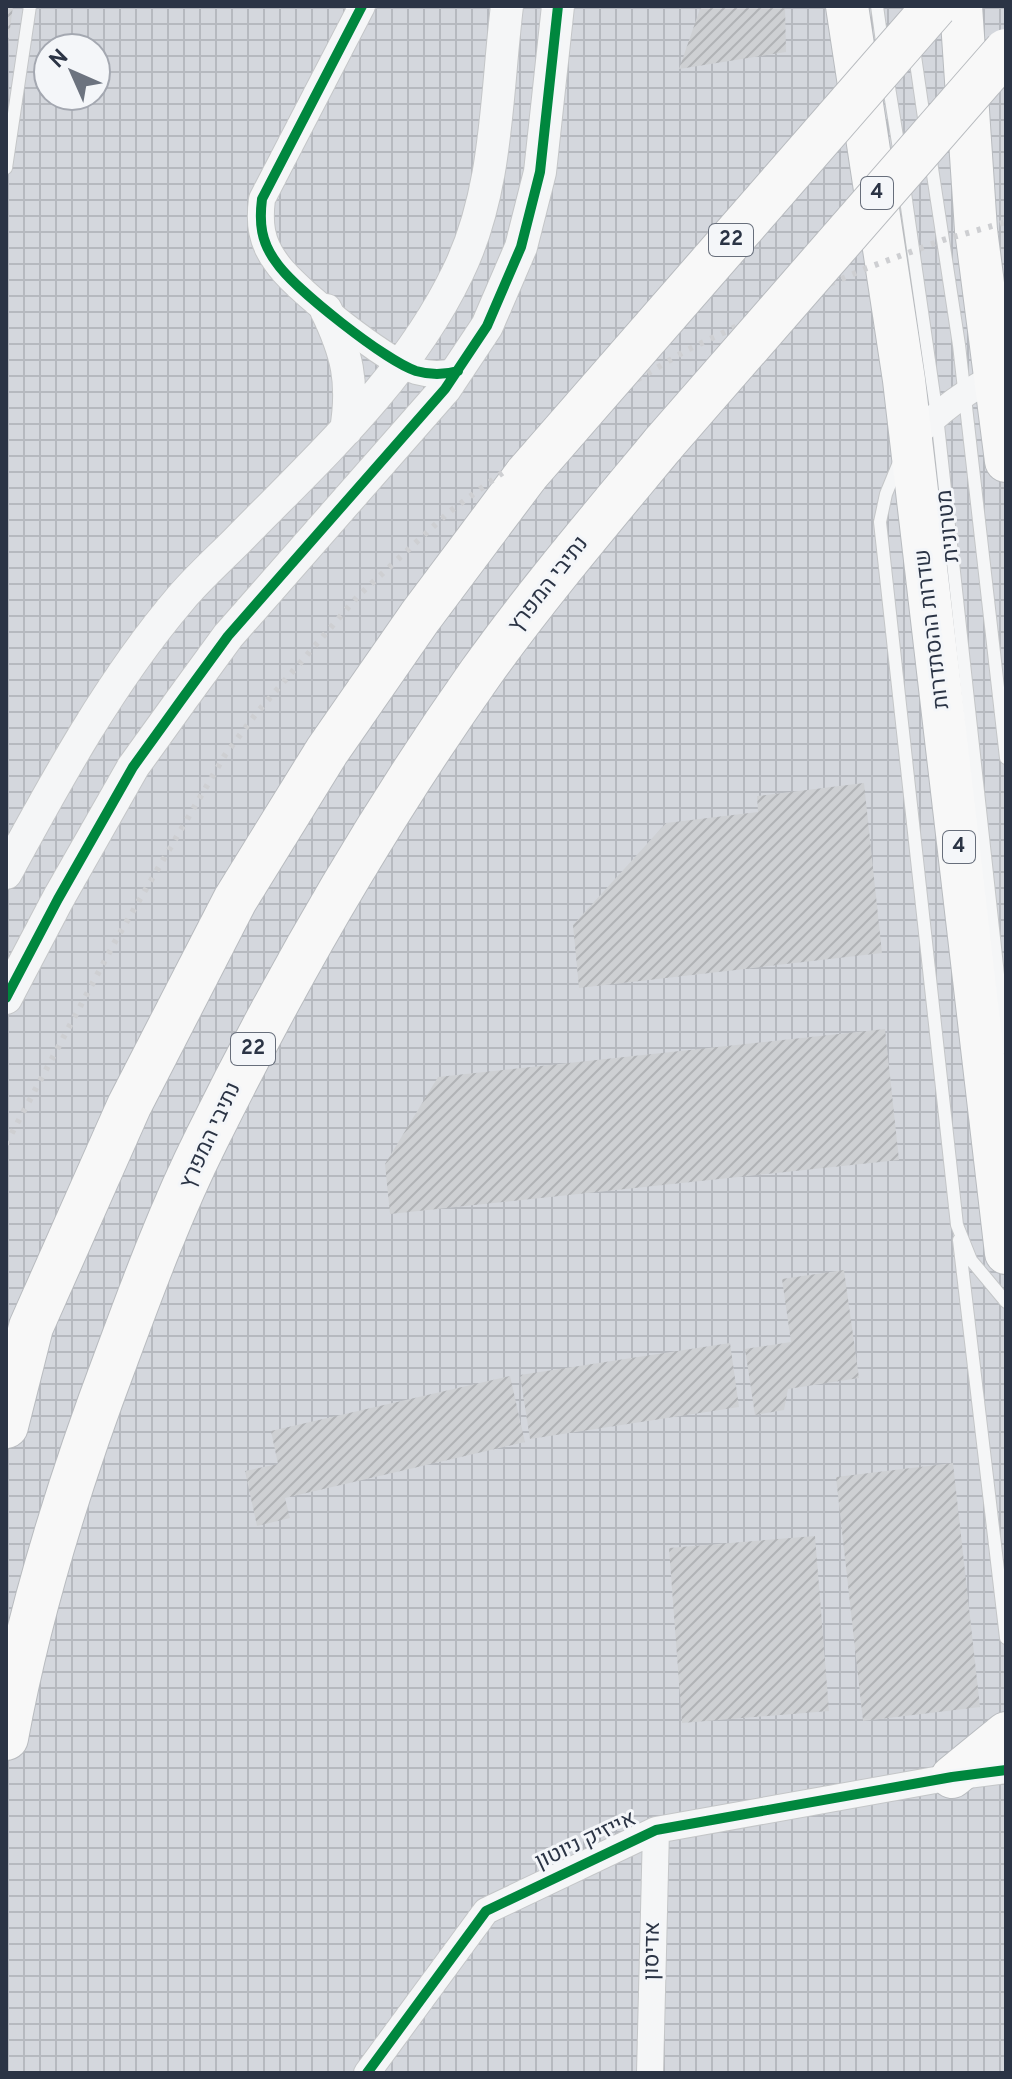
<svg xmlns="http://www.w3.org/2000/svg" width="1012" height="2079" viewBox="0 0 1012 2079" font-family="Overpass,Heebo,sans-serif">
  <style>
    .industrial { fill: url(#industrial-grid); fill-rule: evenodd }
    .building { fill: url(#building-hatch) }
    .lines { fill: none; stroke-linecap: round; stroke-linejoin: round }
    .service-casing { stroke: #c4c6c8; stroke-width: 14 }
    .minor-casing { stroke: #c4c6c8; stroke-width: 28 }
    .tertiary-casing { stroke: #c4c6c8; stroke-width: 34 }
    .trunk-casing { stroke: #b8bbbf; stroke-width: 44 }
    .motorway-casing { stroke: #b8bbbf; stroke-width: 46 }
    .service { stroke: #f5f6f7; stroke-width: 12 }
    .minor { stroke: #f5f6f7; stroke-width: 26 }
    .tertiary { stroke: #f5f6f7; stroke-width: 32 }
    .trunk { stroke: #f8f8f8; stroke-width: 42 }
    .motorway { stroke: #f8f8f8; stroke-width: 44 }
    .rail { stroke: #cecfd2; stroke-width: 6; stroke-dasharray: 4 8; stroke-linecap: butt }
    .motorway-bridge-casing { stroke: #b8bbbf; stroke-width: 46; stroke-linecap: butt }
    .motorway-bridge { stroke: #f8f8f8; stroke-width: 44 }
    .cycleway-casing { stroke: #f4f6f9; stroke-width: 15 }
    .cycleway { stroke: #00873e; stroke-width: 10 }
    .labels { text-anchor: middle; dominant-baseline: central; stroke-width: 6; stroke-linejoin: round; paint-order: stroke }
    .shield { fill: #f4f6f9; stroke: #676e7b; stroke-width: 2 }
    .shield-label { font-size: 20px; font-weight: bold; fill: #2b3445 }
    .street-label { font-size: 22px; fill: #2b3445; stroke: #f4f6f9 }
  </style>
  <defs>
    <pattern id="industrial-grid" width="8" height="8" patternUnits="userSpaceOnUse" patternTransform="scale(2)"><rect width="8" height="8" fill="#d4d7dd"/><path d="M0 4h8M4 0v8" fill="none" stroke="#b6b9bf"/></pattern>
    <pattern id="building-hatch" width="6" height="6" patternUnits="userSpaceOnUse" patternTransform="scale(2)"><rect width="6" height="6" fill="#ced0d3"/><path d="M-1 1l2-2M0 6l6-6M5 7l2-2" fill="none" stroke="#b1b3b6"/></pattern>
  </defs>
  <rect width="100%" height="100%" fill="#e6e8ea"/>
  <path class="industrial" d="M6,6h1000v2067h-1000zM48,48h48v48h-48z"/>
  <path class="building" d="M6,6h7l-5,38h-2z
    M701,6h84l1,46 -107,17z
    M864,783l18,170 -303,35 -6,-63 93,-102 92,-11 -1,-16z
    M885,1029l14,131 -509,54 -5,-50 53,-87z
    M844,1270l15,108 -71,11 -4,21 -29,5 -10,-66 46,-7 -9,-63z
    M730,1343l9,64 -209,32 -10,-64z
    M510,1376l15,66 -240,56 5,20 -33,8 -12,-55 33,-7 -7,-33z
    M953,1463l27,244 -117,14 -27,-244z
    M815,1536l14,175 -147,12 -13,-175z"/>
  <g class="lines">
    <g class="service-casing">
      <path id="service" d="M877,6l6,43
        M914,49l11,76
        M887,75l13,80
        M930,155l29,190 47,413
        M6,168l24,-162
        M904,186l33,230 69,632
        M900,460l-14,34 -6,28 77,703 14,35 35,42
        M959,1240l47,398"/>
    </g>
    <g class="minor-casing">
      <path id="minor" d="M362,6l-100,193c-3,24 -1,43 14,63 18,27 110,99 140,109 14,4 28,4 42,0
        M911,440c25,-26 60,-55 95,-67
        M367,2073l119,-162 170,-81 296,-53 54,-7
        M650,2073l6,-243"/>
    </g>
    <g class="tertiary-casing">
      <path id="tertiary" d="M326,310c21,43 28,72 20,120
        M6,873c51,-94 105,-193 175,-275 17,-20 37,-38 55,-56 82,-84 171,-163 222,-270 40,-82 38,-177 49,-266
        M6,998l52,-99 75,-132 49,-68 46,-63 217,-247 42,-63 34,-79 19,-75 18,-166"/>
    </g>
    <g class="trunk-casing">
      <path id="trunk" d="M847,6l57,374 102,873
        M961,6l15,224 30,231
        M952,1777l54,-44"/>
    </g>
    <g class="motorway-casing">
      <path id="motorway" d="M6,1426l25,-99 98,-221 106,-206 92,-149 93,-134 107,-143
        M6,1738c24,-131 64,-258 111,-382 27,-73 55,-148 90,-218 79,-160 170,-318 273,-464 57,-80 121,-155 184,-231"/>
    </g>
    <use href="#service" class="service"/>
    <use href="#minor" class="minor"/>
    <use href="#tertiary" class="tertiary"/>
    <use href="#trunk" class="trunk"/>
    <use href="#motorway" class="motorway"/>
    <path class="rail" d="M6,1144l111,-206 108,-183 30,-40 103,-119 91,-84 147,-108 91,-54 103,-49 77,-33 76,-28 63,-18"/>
    <g class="motorway-bridge-casing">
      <path id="motorway-bridge" d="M664,443l342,-392
        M527,474l408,-468"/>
    </g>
    <use href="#motorway-bridge" class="motorway-bridge"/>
    <g class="cycleway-casing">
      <path id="cycleway" d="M362,6l-100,193c-3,24 -1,43 14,63 18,27 110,99 140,109 14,4 28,4 42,0
        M6,998l52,-99 75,-132 49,-68 46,-63 217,-247 42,-63 34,-79 19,-75 18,-166
        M367,2073l119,-162 170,-81 296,-53 54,-7"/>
    </g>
    <use href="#cycleway" class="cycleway"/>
  </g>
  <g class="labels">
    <g class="shield">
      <rect x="861" y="177" width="32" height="32" rx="6"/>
      <rect x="709" y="224" width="44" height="32" rx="6"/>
      <rect x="943" y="831" width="32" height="32" rx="6"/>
      <rect x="231" y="1033" width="44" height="32" rx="6"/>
    </g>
    <g class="shield-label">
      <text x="877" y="193">4</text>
      <text x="731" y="240">22</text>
      <text x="959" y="847">4</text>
      <text x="253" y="1049">22</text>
    </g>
    <g class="street-label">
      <text transform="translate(949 526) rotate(-96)">מטרונית</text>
      <text transform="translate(549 585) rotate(-52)">נתיבי המפרץ</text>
      <text transform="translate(933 629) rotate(-97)">שדרות ההסתדרות</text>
      <text transform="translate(211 1136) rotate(-65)">נתיבי המפרץ</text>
      <text transform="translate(586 1841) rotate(-25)">אייזיק ניוטון</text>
      <text transform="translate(653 1951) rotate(-89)">אדיסון</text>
    </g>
  </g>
  <rect width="1012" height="2079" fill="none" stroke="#2b3445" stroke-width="16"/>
  <g transform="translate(72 72) rotate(315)"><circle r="38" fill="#f4f6f9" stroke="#a4a8b1" stroke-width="2"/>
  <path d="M0-6L14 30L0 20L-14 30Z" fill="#6c737f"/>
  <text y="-12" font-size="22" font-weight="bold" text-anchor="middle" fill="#2b3445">N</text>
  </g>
</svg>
